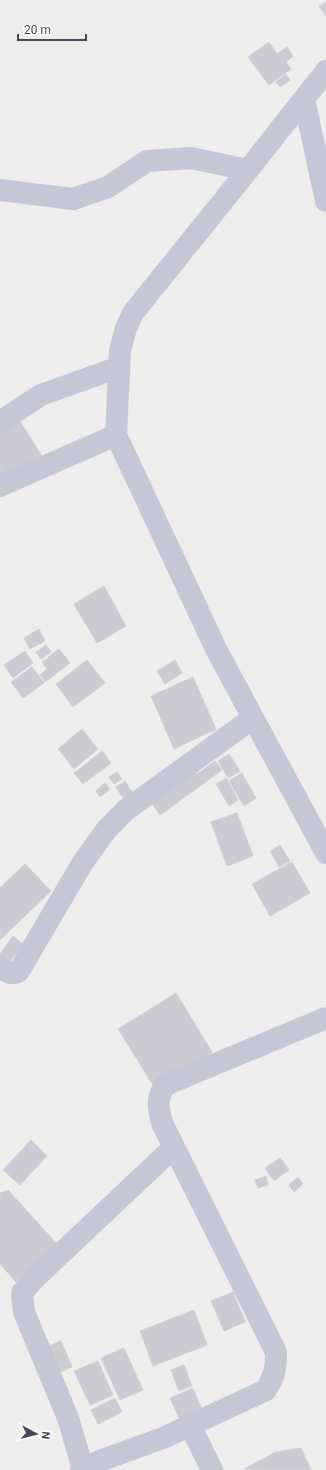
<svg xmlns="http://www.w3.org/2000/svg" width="326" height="1470" viewBox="0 0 326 1470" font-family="Roboto,sans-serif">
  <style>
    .building { fill: #cccbd4; stroke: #d1d0d7 }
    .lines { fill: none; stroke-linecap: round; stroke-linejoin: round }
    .minor { stroke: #c5c6d6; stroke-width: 22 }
  </style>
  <rect width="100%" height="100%" fill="#eeedeb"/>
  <path class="building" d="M326,2v14l-7,-10z
    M269,42l8,12 10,-7 6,9 -7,6 5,7 -22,16 -21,-28z
    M286,74l4,6 -10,7 -4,-5z
    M18,418l25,40 -43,19v-47z
    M104,586l22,40 -29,17 -23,-39z
    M39,629l6,12 -15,8 -6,-11z
    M46,645l5,7 -10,7 -5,-7z
    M59,649l11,14 -25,19 -5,-7 7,-6 -5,-7z
    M25,651l8,12 -20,15 -9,-13z
    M87,660l18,23 -32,24 -17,-23z
    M175,660l7,13 -17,11 -8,-13z
    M32,667l12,16 -21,15 -12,-16z
    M193,677l23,52 -42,20 -23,-53z
    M82,729l16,20 -24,20 -16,-20z
    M102,751l9,12 -28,21 -9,-11z
    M229,754l11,17 -12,7 -10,-17z
    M215,761l7,9 -62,45 -10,-14 43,-32 4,5z
    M117,772l5,7 -8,5 -5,-7z
    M242,773l14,25 -12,8 -15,-25z
    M226,778l12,22 -9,6 -13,-22z
    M125,781l9,14 -9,6 -9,-14z
    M105,783l5,6 -10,8 -4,-6z
    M237,813l16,43 -26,10 -16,-44z
    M280,845l10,16 -11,6 -9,-16z
    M292,862l18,31 -40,23 -18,-32z
    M25,864l26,27 -51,49v-52z
    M13,936l10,8 -15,20 -8,-7v-3z
    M176,993l36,59 -57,36 -37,-59z
    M31,1140l16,16 -27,29 -17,-15z
    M280,1158l9,12 -15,11 -9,-13z
    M266,1176l2,9 -10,3 -3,-8z
    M298,1177l5,7 -9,8 -5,-7z
    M8,1190l49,54 -41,38 -16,-18v-71z
    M233,1292l12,30 -21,9 -13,-30z
    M194,1310l13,35 -54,21 -13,-35z
    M61,1341l11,26 -14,6 -12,-26z
    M124,1348l19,42 -23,10 -19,-42z
    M98,1361l15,34 -23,10 -16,-34z
    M184,1365l8,21 -13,5 -8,-21z
    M193,1388l9,22 -22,10 -10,-22z
    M115,1398l7,14 -24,12 -7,-14z
    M301,1448l10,22 -67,-1 32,-17z"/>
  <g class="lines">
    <path class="minor" d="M326,71l-78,99 -115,143 -7,15 -6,23 -4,84 101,216 109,202
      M304,99l22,102
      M0,190l73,9 35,-12 39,-26 44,-3 57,12
      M0,422l41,-27 78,-28
      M0,486l116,-51
      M0,967c6,5 12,9 19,4l64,-109 24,-33 19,-19 127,-92
      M190,1425l22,45
      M83,1469l-15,-51 -44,-106 -2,-19 12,-14 140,-132
      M81,1470l21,-10 61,-22 103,-48c9,-15 10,-21 10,-38l-114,-229c-4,-16 -6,-24 3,-38l161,-67"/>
  </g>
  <g transform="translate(36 1434) rotate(97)" stroke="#ffffff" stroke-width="3" paint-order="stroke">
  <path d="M0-3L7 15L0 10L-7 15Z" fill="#454658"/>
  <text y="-6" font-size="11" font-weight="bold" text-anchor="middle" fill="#454658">N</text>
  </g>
  <path d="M18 34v6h68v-6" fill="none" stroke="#454658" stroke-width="2"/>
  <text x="24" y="34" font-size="12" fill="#454658" stroke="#ffffff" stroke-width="3" paint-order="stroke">20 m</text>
</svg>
